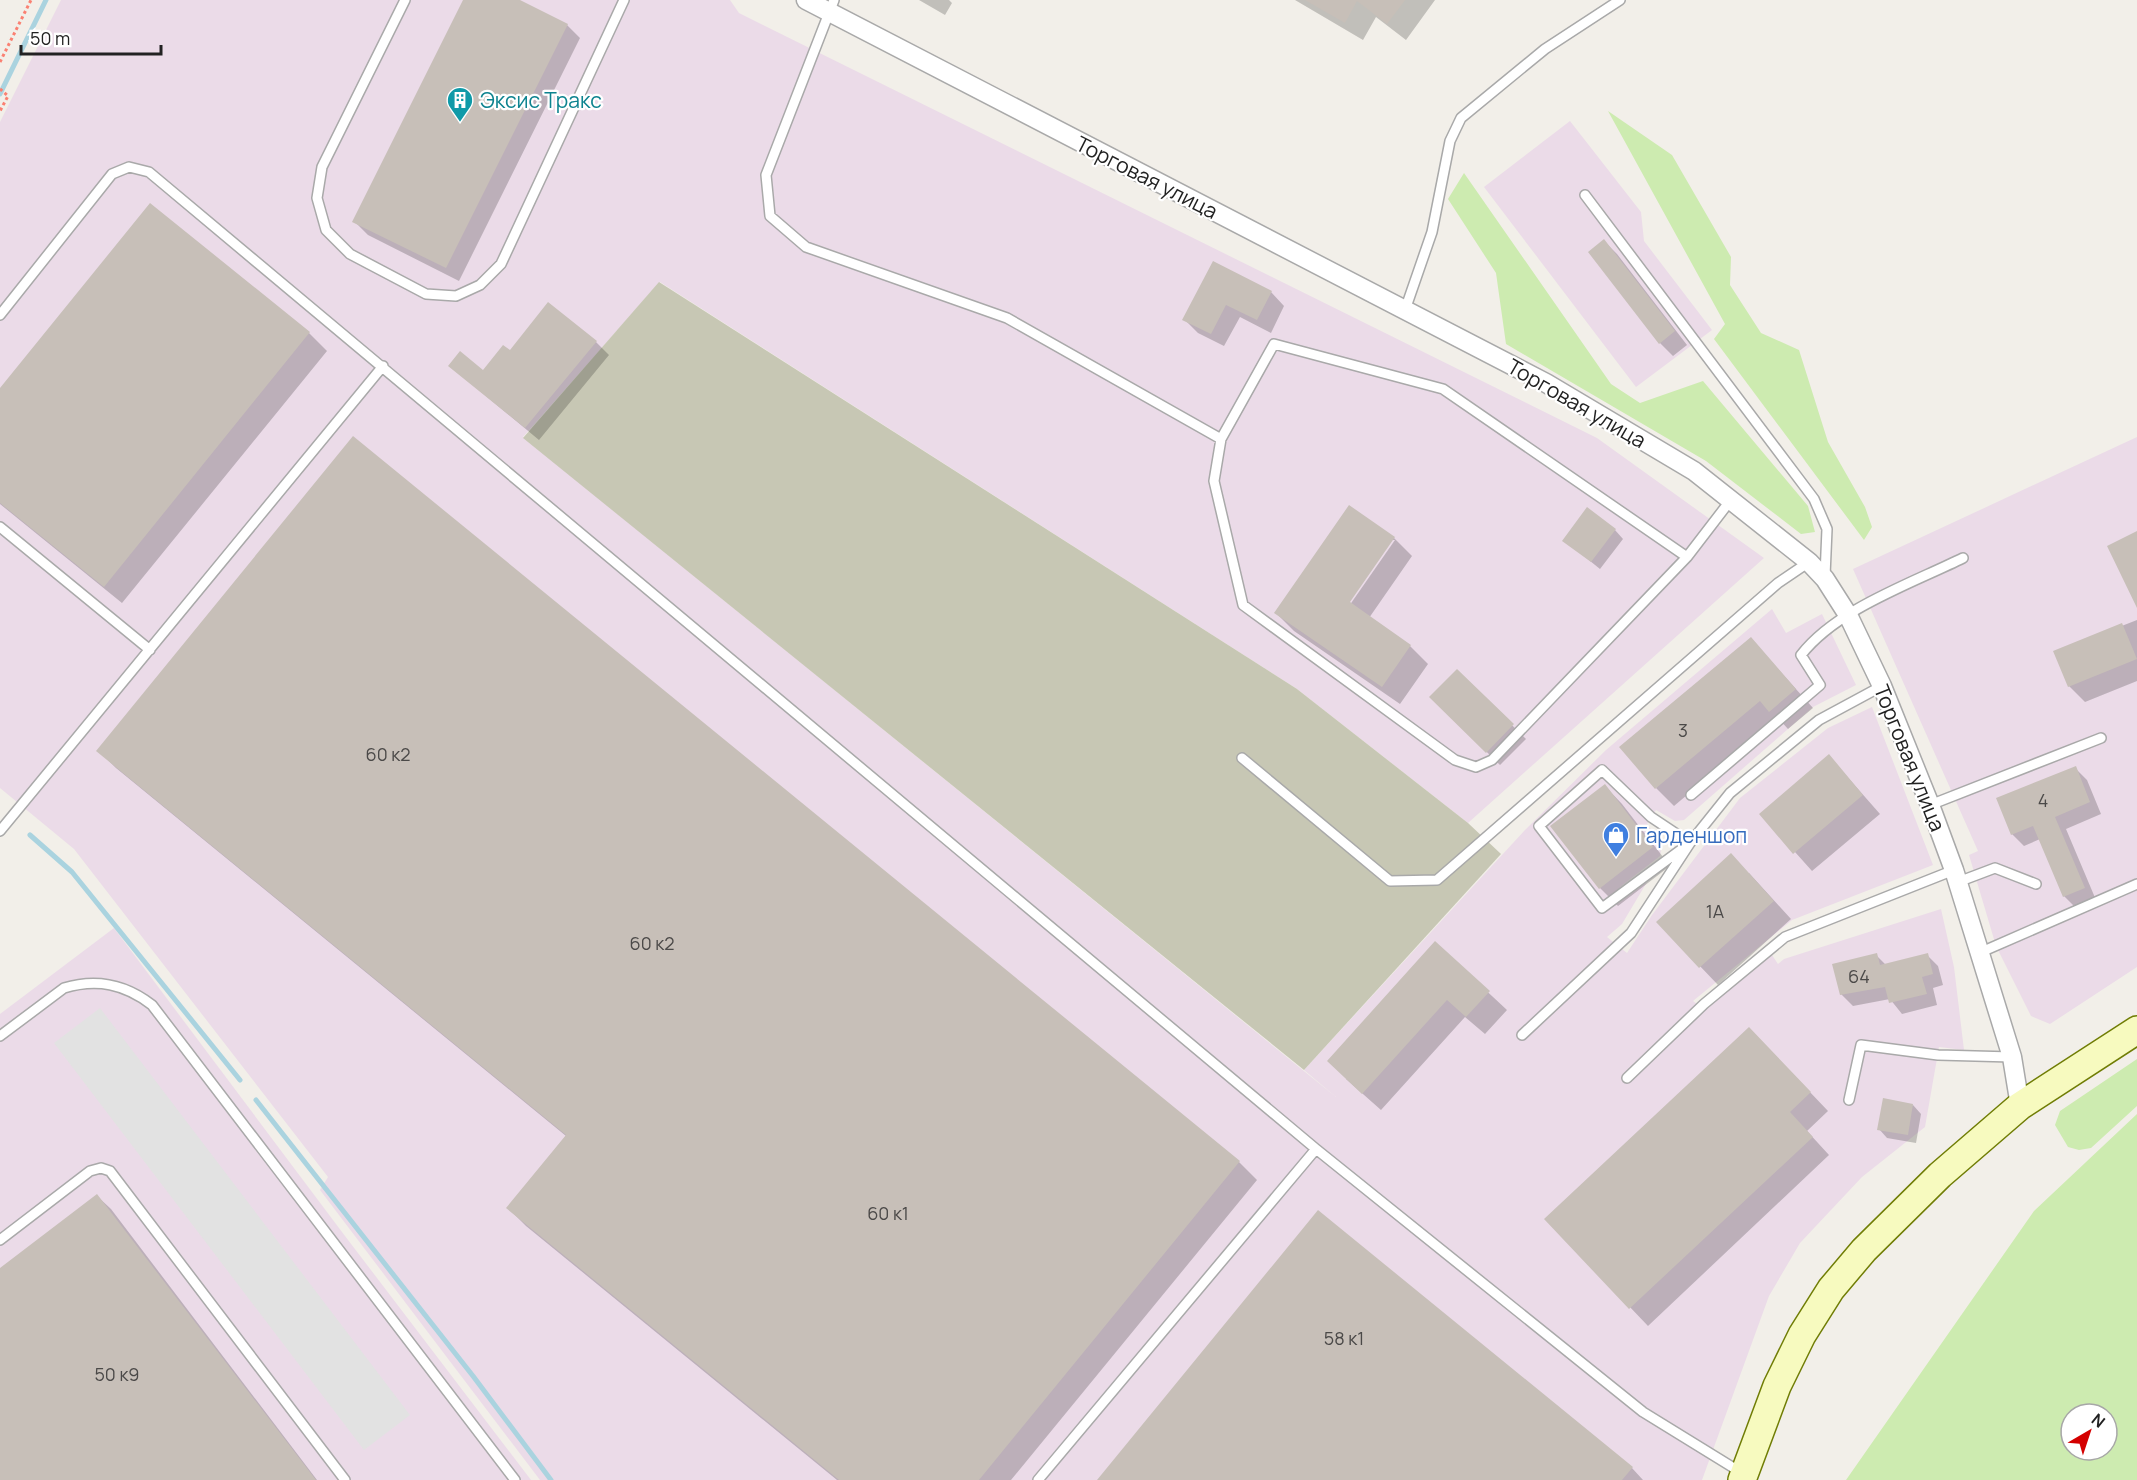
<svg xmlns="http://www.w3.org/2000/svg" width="2137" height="1480" viewBox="0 0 2137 1480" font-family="Manrope,sans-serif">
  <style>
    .industrial { fill: #ebdbe8 }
    .construction { fill: #c7c7b4 }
    .grass { fill: #cdebb0; fill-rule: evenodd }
    .parking { fill: #e2e2e2 }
    .shadow { fill: #0003; fill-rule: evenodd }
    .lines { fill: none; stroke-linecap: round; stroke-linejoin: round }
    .stream { stroke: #aad3df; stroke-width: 5 }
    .building { fill: #c7bfb8 }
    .lane-casing { stroke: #a9a9a9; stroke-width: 12 }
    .street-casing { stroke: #a9a9a9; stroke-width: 21 }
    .secondary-casing { stroke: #707d05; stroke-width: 30 }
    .path { stroke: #fa8072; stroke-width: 3; stroke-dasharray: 3 3; stroke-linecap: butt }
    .lane { stroke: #fff; stroke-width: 9 }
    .street { stroke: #fff; stroke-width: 18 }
    .secondary { stroke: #f7fabf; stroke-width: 27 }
    .labels { text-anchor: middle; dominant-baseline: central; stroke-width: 4.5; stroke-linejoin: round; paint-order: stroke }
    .number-label { font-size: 18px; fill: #4b4948 }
    .culture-label { font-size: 21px; fill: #0d838f; stroke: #fff; text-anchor: start }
    .street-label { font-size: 21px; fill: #222; stroke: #fff }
    .shop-label { font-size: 21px; fill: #366cbe; stroke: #fff; text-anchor: start }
  </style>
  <rect width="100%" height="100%" fill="#f2efe9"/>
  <path class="industrial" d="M61,0h669l9,13 858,425 167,120 -296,265 -171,-134 -637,-407 -137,155 813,660 -32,-27 221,-240 81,-80 166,-141 14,24 36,-19 34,71 -43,22 -129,113 -9,1 -19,-11 -9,14 15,20 -2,12 -40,31 8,9 19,-14 -25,42 -15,13 20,16 25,-38 88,-117 88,-70 44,-21 61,158 -141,55 -99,81 12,9 67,-55 6,9 6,-5 157,-50 13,58 10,83 -25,-3 -14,80 -63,50 -62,66 -31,53 -67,184h-1162l-220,-290 8,-13 -254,-328 -74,-61v-666z
    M1570,121l71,91 3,29 68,89 -76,57 -152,-200z
    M2137,437v530l-87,57 -19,-8 -35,-70 -27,-91 9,-4 -125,-282z
    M114,928l231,308 186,244h-531v-466z"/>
  <path class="construction" d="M659,282l638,407 171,134 33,31 -197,216 -781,-632z"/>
  <path class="grass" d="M1608,111l64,44 59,102 -1,28 31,48 38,17 29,92 37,65 7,20 -8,13 -150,-201 11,-15z
    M1464,173l147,211 29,19 63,-22 105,125 7,26 -14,2 -95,-73 -200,-117 -10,-71 -48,-74z
    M2137,1059v47l-46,42 -12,2 -11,-3 -13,-22 5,-14z
    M2137,1114v366h-291l188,-269zM2071,1414h36v36h-36z"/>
  <path class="parking" d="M100,1008l310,407 -46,35 -310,-407z"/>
  <path class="shadow" d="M465,0h52l50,25 13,13 -121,243 -91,-46 -14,-14z
    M919,0h30l3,3 -7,12z
    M1295,0h140l-29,40 -30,-23 -13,23z
    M151,205l158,128 18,18 -205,252 -122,-99v-113z
    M1604,241l13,13 70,91 -14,11 -13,-13z
    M1213,263l58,29 13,14 -13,27 -31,-16 -16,29 -26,-13 -14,-14z
    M596,342l13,13 -70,85 -89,-74 33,6 27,-20z
    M1349,507l45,31 18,18 -43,62 41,28 18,18 -28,40 -106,-73 -18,-18zM1391,540h4l-48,69 -3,-1z
    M1615,530l8,9 -23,30 -36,-29z
    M2137,620v61l-52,21 -16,-16 -14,-34z
    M1751,639l62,69 -25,21 -10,-11 -104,88 -18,-18z
    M1457,671l69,68 -26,26 -69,-68z
    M98,750l1141,412 18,18 -246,300h-174l-311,-254 -18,-18 58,-72 -450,-368z
    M1829,756l51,58 -68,57 -51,-57z
    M2075,768l12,12 14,34 -35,15 30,71 -20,8 -12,-12 -24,-57 -16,7 -12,-12z
    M1605,786l17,18 48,62 -52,40 -18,-18z
    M1749,873l42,46 -73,66 -60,-63z
    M1435,943l72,67 -22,24 -20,-17 -84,93 -35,-31z
    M1876,955l10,10 41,-10 11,11 5,19 -10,3 4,17 -35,9 -12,-15 -37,7 -12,-12z
    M1767,1047l61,64 -21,20 22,24 -181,171 -102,-107z
    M1913,1105l8,9 -5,29 -29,-5 -8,-9z
    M97,1196l14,13 206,271h-317v-210z
    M1632,1468l11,12h-544z"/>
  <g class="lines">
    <path class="stream" d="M0,94l46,-94
      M30,835l42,37 168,208
      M256,1100l217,276 78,104"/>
  </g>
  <path class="building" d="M463,0h57l48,24 -122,244 -94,-46z
    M1305,0h100l-18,24 -30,-23 -12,22z
    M150,203l160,129 -206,255 -104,-84v-115z
    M1604,239l71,92 -16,13 -71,-92z
    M1213,261l59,30 -15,29 -31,-15 -15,29 -29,-14z
    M548,302l49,39 -72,87 -77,-62 12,-15 23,19 20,-25 7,5z
    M353,436l887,725 -261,319h-140l-333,-272 60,-73 -470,-384z
    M1349,505l46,32 -45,65 61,43 -29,42 -108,-74z
    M1587,507l29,22 -25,33 -29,-21z
    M2137,531v77l-30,-62z
    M2122,623l15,36 -69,28 -15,-36z
    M1751,637l45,52 -27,23 -9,-11 -105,88 -36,-42z
    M1457,669l57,55 -28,29 -57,-56z
    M1829,754l34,41 -70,59 -34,-40z
    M2076,766l14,36 -35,15 30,71 -22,9 -30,-71 -22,9 -15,-37z
    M1605,784l48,63 -54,42 -49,-63z
    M1731,853l43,48 -75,67 -43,-46z
    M1435,941l55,50 -24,26 -19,-17 -85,94 -35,-33z
    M1877,953l3,12 48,-12 5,21 -11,3 5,17 -38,9 -4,-16 -45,8 -8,-31z
    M1749,1027l62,65 -21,20 23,25 -184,172 -85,-90z
    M1883,1098l30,6 -5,31 -31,-5z
    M97,1194l219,286h-316v-212z
    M1318,1210l315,257 -11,13h-525z"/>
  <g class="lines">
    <g class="lane-casing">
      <path id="lane" d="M405,0l-83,167 -5,31 9,32 24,24 76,40 30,2 24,-11 21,-21 123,-264
        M834,0l-68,175 4,41 36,31 201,71 214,121
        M1585,195l229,304 13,30 -2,47
        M1405,310l27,-78 18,-91 11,-23 84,-69 75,-49
        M0,315l112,-141 17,-7 20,5 1167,977 327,263 99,61
        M0,527l150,123
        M1687,557l-244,-168 -169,-45 -53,95 -7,42 29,124 212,155 21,7 16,-7 195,-203 43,-56
        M1242,758l148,123 47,-1 341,-297 31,-21
        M1602,770l49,47 39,26 -88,65 -63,-82z
        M1691,795l129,-110 -19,-30c36,-46 109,-71 162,-97
        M1930,805l171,-67
        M0,831l383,-465
        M1958,882l37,-14 41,16
        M1979,953l158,-69
        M1522,1035l109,-102 59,-90 40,-50 89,-73 63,-34
        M0,1036l64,-48c33,-10 61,-4 88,17l363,475
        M1627,1078l77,-74 81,-67 169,-67
        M1849,1100l12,-55 77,10 74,2
        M0,1240l90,-69 11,-3 9,3 235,309
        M1038,1480l278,-331"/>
    </g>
    <g class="street-casing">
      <path id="street" d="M806,0l740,383 148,88 115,91 16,17 23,36 34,71 48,119 24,65 58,187 8,49"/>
    </g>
    <g class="secondary-casing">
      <path id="secondary" d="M1742,1480l35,-94 25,-51 29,-46 33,-39 76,-75 80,-69 117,-76"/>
    </g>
    <path class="path" d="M0,62l31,-62
      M0,89l8,7 -8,15"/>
    <use href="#lane" class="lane"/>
    <use href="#street" class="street"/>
    <use href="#secondary" class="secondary"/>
  </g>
  <defs>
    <g id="building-pin" transform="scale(1.35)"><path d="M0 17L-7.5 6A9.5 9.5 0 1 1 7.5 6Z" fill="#0f9aa8" stroke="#fff"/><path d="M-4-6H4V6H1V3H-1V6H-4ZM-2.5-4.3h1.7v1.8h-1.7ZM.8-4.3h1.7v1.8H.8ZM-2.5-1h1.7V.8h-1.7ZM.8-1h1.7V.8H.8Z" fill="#fff"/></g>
    <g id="shop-pin" transform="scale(1.35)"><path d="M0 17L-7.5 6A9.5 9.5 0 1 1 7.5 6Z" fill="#3f7fe0" stroke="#fff"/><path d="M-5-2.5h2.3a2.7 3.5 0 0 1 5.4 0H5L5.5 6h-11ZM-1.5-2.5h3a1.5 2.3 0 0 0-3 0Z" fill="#fff"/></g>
  </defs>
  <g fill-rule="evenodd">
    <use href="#building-pin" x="460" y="100"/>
    <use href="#shop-pin" x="1616" y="835"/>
  </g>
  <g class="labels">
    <g class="number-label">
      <text x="1683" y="730">3</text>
      <text x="388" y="754">60 к2</text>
      <text x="2043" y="800">4</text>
      <text x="1715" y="911">1А</text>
      <text x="652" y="943">60 к2</text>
      <text x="1859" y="976">64</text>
      <text x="888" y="1213">60 к1</text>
      <text x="1344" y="1338">58 к1</text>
      <text x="117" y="1374">50 к9</text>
    </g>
    <g class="culture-label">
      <text x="480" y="100">Эксис Тракс</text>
    </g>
    <g class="street-label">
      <text transform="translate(1147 177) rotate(27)">Торговая улица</text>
      <text transform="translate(1577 403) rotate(30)">Торговая улица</text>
      <text transform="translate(1910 758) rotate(68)">Торговая улица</text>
    </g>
    <g class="shop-label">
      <text x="1636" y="835">Гарденшоп</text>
    </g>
  </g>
  <g transform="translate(2089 1432) rotate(39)"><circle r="28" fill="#ffffff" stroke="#a7a7a7" stroke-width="1.5"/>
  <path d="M0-4.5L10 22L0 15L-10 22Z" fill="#d40000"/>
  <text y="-9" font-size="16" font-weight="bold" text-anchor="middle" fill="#222222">N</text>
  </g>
  <path d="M21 45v9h140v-9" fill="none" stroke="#222222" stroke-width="3"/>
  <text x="30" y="45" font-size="18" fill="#222222" stroke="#ffffff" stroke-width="4.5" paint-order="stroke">50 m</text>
</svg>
